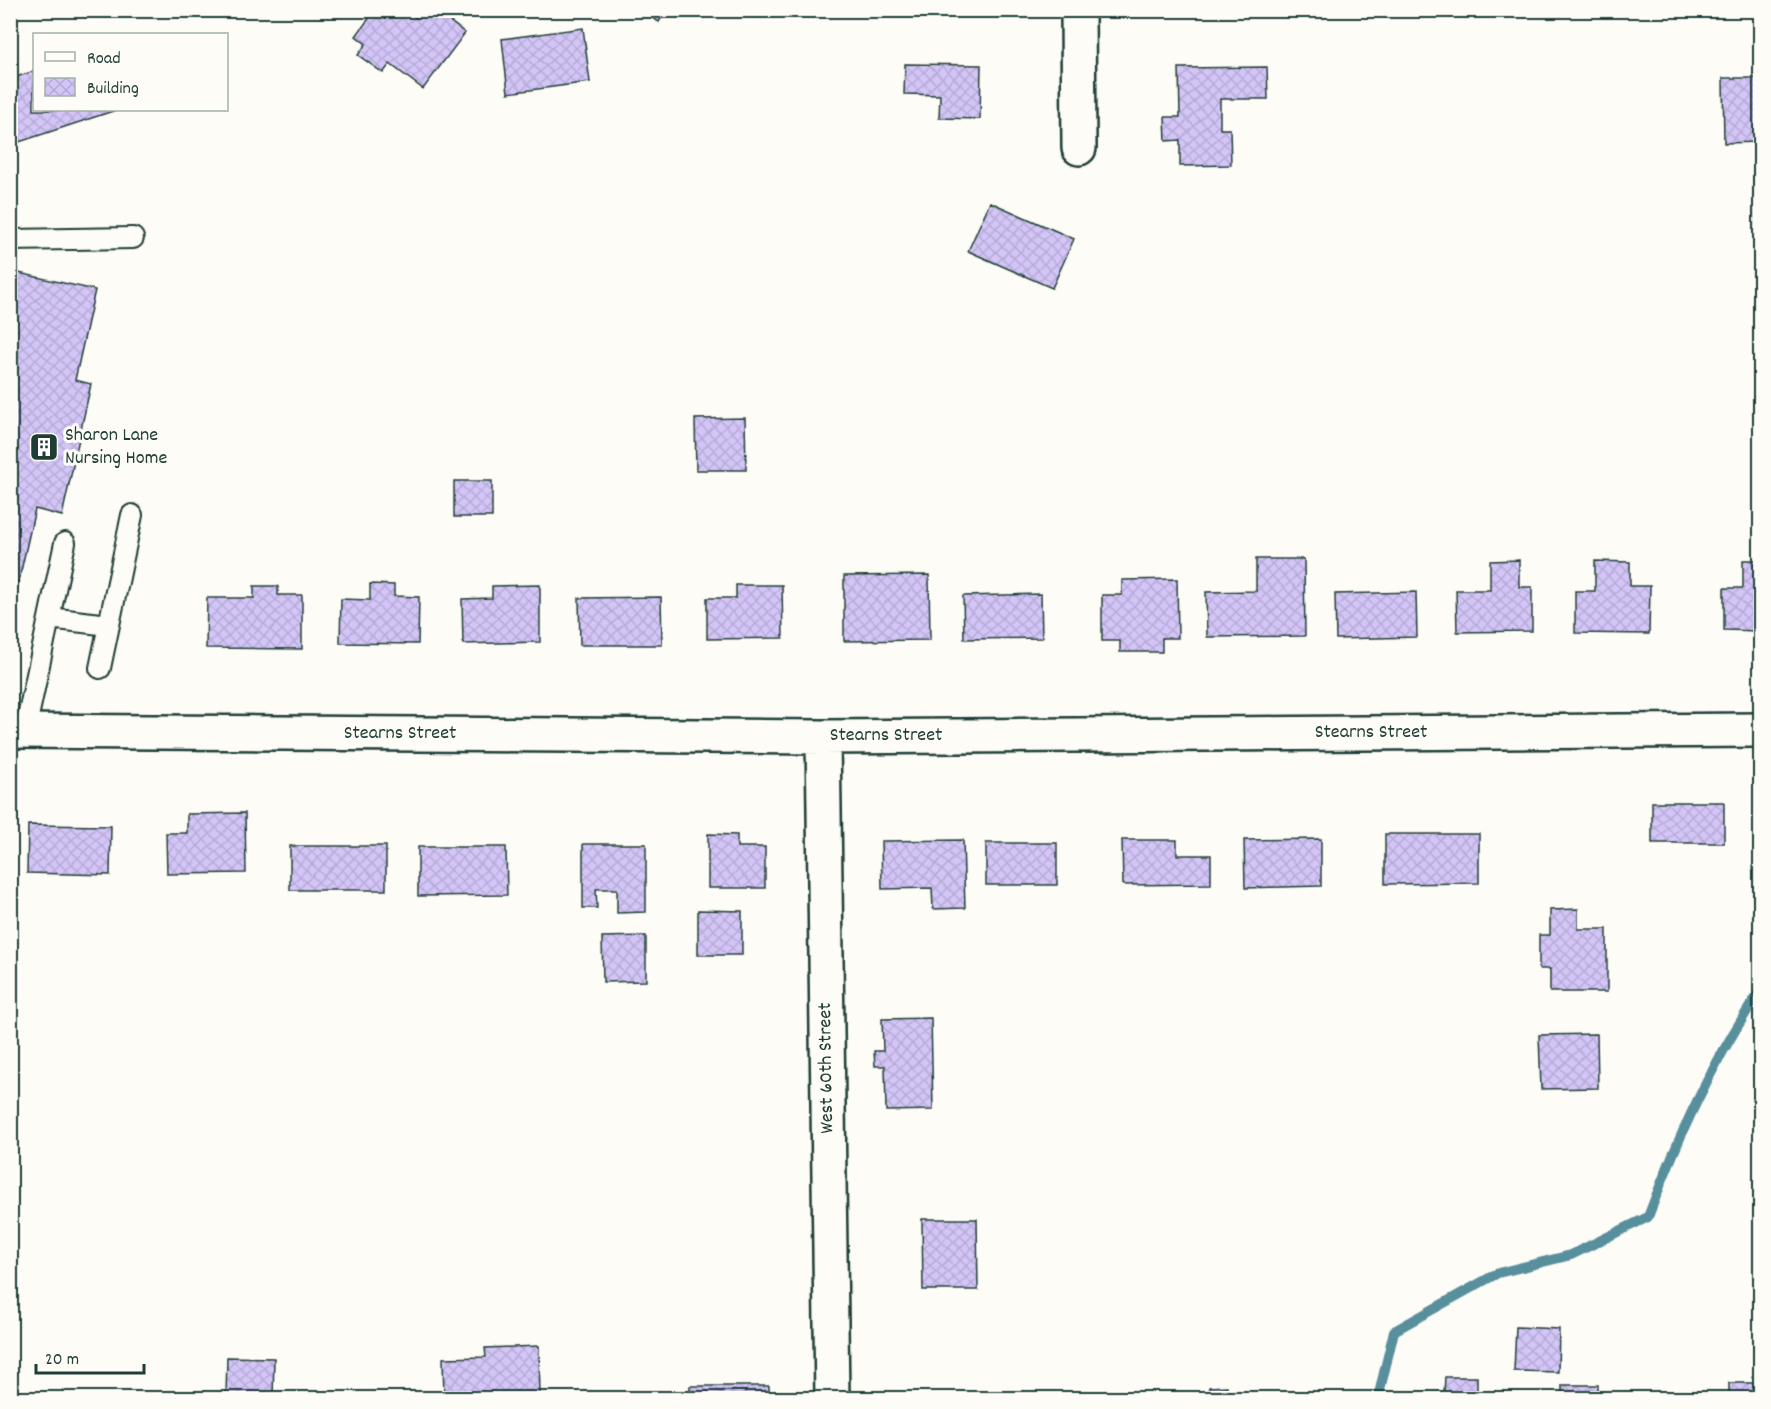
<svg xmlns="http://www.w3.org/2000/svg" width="1771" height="1409" viewBox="0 0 1771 1409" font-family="Dekko,sans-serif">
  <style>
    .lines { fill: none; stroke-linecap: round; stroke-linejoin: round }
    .stream { stroke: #598f9c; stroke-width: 10 }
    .building { fill: url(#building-cross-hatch); stroke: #1f3d34; stroke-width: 1.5 }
    .service-casing { stroke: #1f3d34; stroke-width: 24 }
    .minor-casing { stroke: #1f3d34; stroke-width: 38 }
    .service { stroke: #fdfcf7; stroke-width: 20 }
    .minor { stroke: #fdfcf7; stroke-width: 33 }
    .labels { text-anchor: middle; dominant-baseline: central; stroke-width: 6; stroke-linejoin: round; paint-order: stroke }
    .poi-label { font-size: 20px; fill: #1f3d34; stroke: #fdfcf7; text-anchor: start }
    .street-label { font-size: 20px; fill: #1f3d34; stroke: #fdfcf7 }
  </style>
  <defs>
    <pattern id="building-cross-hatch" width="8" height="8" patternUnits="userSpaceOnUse" patternTransform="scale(1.5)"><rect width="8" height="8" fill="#d3c5f7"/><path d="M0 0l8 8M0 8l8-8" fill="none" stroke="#b5aad4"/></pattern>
  </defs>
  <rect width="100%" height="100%" fill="#fdfcf7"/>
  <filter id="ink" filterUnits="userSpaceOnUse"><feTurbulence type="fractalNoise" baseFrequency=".0167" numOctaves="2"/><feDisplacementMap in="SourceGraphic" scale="12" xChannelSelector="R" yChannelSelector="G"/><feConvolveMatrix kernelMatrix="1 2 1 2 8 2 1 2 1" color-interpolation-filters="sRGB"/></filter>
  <g filter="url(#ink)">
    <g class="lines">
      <path class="stream" d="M1378,1398l16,-67 104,-58 73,-18 77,-38c32,-84 62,-151 112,-226"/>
    </g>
    <path class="building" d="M375,10h32l9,8 6,-8h13l30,23 -42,56 -33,-25 -7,9 -25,-18 8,-11 -10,-8z
      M639,10h27l-7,12z
      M583,28l7,54 -82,11 -6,-54z
      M905,64l76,1 -1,54 -41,-1 1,-23 -36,-1z
      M1267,67l1,32h-48v30h10l1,36 -51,1v-26l-14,1 -1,-24h15l-1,-49z
      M34,71v39h82l-106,35v-66z
      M1723,78h37v64l-36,1z
      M1756,199h4v78h-3z
      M990,202l84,37 -22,49 -84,-37z
      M10,271l85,19 -20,90 16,4 -29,132 -27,-7 -21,93 -4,-1z
      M1758,316h2v78h-2z
      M745,418l1,52h-50l-1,-51z
      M1760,432v78h-2v-77z
      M454,481h38v36h-38z
      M1256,559h48l1,77 -98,1 -1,-45 50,-1z
      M1519,560v27h13v44l-75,1 -1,-42h34v-29z
      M1743,560h17v71l-36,-1v-42h19z
      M1595,561l35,1v24h20l-1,48 -74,-1v-42h20z
      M929,575l1,65 -86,1v-65z
      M1177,579l1,59h-16v14h-42v-11h-18v-46h20v-15z
      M370,584l24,1v11l25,1 -1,47 -78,-1 1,-44 29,1z
      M540,585v57l-77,2 -1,-45 30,-1v-12z
      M736,585h46l1,53 -76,1v-41h29z
      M254,586h24v9h24v54l-96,-1 1,-50h47z
      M1416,592l1,45 -81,2 -1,-45z
      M1041,594l1,44 -78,1 -1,-43z
      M661,597l1,48h-82l-1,-47z
      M1652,802h72v41h-72z
      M1758,802l2,1v41h-3z
      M245,813l1,60 -79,1 -1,-41h21v-19z
      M28,825l83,1 -1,49 -83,-2z
      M708,834l29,1v12h28v41h-57z
      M1385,834h94v49l-94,1z
      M1321,839v47l-76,2 -1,-48z
      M963,840l2,68 -32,1 -1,-21 -50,1 -1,-48z
      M1122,840h55v15h34v29l-88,1z
      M986,843h71v42h-71z
      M583,844h63v68l-29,1v-24h-21l1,19h-14z
      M290,846h96v44h-96z
      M418,847h88l1,48 -89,1z
      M1578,909v20h29v63h-57v-23h-11v-34h11v-25z
      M698,910l44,1v44h-44z
      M646,936v45l-43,1 -1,-45z
      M931,1018l2,92 -47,1 -1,-45h-10l-1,-15h9l-1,-32z
      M1597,1034l1,54 -57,1 -2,-54z
      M922,1219h55l1,71h-55z
      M1516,1327l43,2 -1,43 -44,-1z
      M539,1346l1,52h-96l-1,-40 43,-1 -1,-9z
      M227,1357l47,1 -1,40h-68v-2h21z
      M1445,1377h32v21h-86v-5h53z
      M1729,1383h31v15h-31z
      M1562,1385h36v13h-36z
      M690,1386h79v12h-79z
      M1227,1386l1,12h-19v-11z
      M1660,1392h34v6h-34z
      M667,1394v4h-100v-2z"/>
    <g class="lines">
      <g class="service-casing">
        <path id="service" d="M10,240l123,-2
          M49,618l60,7 23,-110
          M100,668l9,-43
          M25,731l40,-188"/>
      </g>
      <g class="minor-casing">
        <path id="minor" d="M1078,10l1,138
          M10,731l813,6 937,-7
          M823,737l9,661"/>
      </g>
      <use href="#service" class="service"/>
      <use href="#minor" class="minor"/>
    </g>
  </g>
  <defs>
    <g id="building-square" transform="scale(1.5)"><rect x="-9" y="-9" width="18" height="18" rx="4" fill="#1f3d34" stroke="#fdfcf7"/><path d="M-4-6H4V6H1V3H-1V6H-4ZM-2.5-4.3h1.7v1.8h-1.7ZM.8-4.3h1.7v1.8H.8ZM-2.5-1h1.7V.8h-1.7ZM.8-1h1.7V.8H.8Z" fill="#fff"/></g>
  </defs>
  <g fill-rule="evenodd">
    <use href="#building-square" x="44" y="447"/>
  </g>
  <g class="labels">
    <g class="poi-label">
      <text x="65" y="436">Sharon Lane<tspan x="65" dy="23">Nursing Home</tspan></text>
    </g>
    <g class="street-label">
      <text x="1371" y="733">Stearns Street</text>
      <text x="400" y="734">Stearns Street</text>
      <text x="886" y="736">Stearns Street</text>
      <text transform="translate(827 1068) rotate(-91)">West 60th Street</text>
    </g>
  </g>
  <rect width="1771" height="1409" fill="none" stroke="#fdfcf7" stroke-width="36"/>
  <rect x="18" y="18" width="1735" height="1373" fill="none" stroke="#1f3d34" stroke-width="2" filter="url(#ink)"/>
  <rect x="33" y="33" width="195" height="78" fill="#fdfcf7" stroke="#a4b0a9" stroke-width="1.5"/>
  <rect x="45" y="52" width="30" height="9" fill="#fdfcf7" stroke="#a4b0a9" stroke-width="1.5"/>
  <text x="87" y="63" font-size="18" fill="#1f3d34">Road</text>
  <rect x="45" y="78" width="30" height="18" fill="url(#building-cross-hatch)" stroke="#a4b0a9" stroke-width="1.5"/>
  <text x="87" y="93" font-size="18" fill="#1f3d34">Building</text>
  <path d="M36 1364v9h108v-9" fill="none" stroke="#1f3d34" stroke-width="3"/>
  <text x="45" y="1364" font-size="18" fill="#1f3d34" stroke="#fdfcf7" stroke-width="4.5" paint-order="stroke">20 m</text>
</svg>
